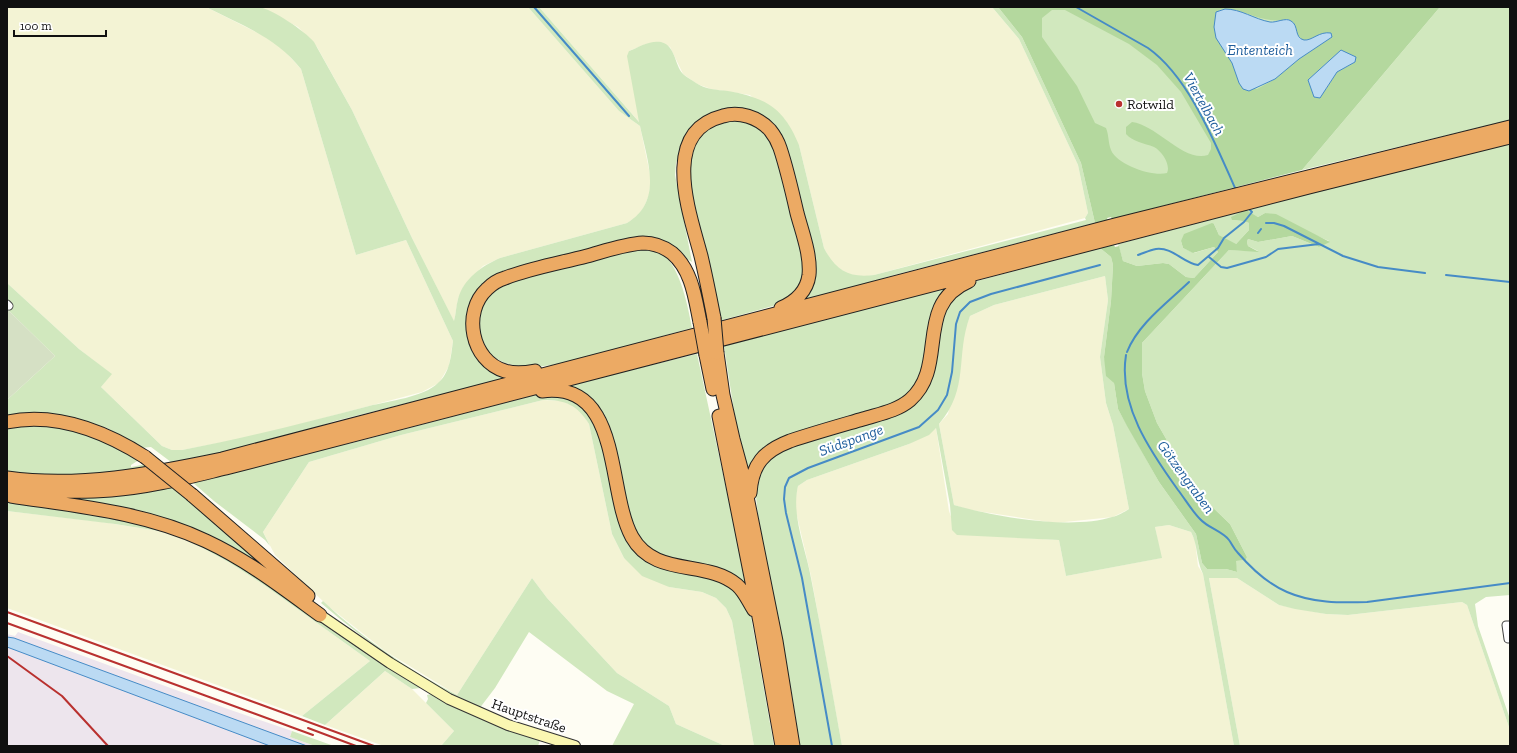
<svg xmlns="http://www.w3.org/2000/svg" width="1517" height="753" viewBox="0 0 1517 753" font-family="'Zilla Slab',serif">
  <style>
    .industrial { fill: #ede5ed }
    .farmland { fill: #f3f3d4 }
    .green { fill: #d1e8be; fill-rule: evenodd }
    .forest { fill: #b4d89e; fill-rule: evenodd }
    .cemetery { fill: #d5e0c4 }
    .water { fill: #bbdaf3; stroke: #468bc6 }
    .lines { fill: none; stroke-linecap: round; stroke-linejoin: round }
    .stream { stroke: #468bc6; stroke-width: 2 }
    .street-casing { stroke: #434343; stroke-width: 9 }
    .secondary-casing { stroke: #323232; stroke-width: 12 }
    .highway-casing { stroke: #212121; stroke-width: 15 }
    .street { stroke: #fff; stroke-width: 7 }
    .secondary { stroke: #faf7b2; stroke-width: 10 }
    .highway { stroke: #ecaa64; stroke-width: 13 }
    .rail { stroke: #b9312f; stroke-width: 2 }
    .highway-bridge-casing { stroke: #212121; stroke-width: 15; stroke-linecap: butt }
    .highway-bridge { stroke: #ecaa64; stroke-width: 13 }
    .poi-dot { fill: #b9312f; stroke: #fff; stroke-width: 1.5 }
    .labels { text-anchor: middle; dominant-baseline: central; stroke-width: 4; stroke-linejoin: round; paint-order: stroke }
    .poi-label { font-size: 14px; fill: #101010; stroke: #fff; text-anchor: start }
    .street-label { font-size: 14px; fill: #101010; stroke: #fff }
    .water-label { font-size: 15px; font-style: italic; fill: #1f5e9c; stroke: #fff }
  </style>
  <rect width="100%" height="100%" fill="#fefdf3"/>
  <path class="industrial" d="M18,632l207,76 67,23 -2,6 25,9h-308v-112l8,2z"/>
  <path class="farmland" d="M7,7h199l62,31 14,10 19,21 55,186 50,-15 47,101 -4,25 -10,17 -17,9 -166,44 -74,14h-10l-10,-4 -61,-59 10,-13 -32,-25 -72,-66z
    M260,7h268l91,104 21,15 11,53 -2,16 -5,12 -7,10 -10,6 -127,35 -17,8 -19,20 -6,13 -4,23 -42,-84 -60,-128 -35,-63 -19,-20z
    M539,7h453l27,32 59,126 10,48 -3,5 -211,57 -13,2 -13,-3 -11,-7 -8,-9 -5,-10 -25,-103 -49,-50 -39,-6 -14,-5 -14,-10 -13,-27 -11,-5 -13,2 -17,7 11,72z
    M1105,276l3,24 -8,57 6,46 7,22 16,84 -16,8 -58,6 -85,-13 -16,-5 -15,-81 9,-10 17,-85 5,-13 24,-11z
    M543,400l19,1 10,4 10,7 7,12 23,110 12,24 45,29 33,5 14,6 10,10 6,13 22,125h-29l-49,-22 -7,-18 -52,-33 -70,-75 -15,-20 -75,117 -72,-44 -57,-45 -53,-51 -12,-23 46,-70 92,-27z
    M936,428l13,83 8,23 102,6 7,36 95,-18 -6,-31 14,-2 22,7 4,9 3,25 5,8 31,172h-392l-31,-170 -15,-64 -1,-13 3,-13 9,-6 102,-36z
    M7,511l95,11 63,10 25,9 40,22 34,22 106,76 -68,55 -295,-108z
    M1219,577l18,1 42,27 47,9 22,1 114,-13 5,3 43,125v16h-270l-31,-168z
    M385,671l27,18 42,42 -13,15h-57l-59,-21z"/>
  <path class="green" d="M206,7c17,0 36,-2 53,0 13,2 46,24 55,35l38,68 60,128 42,83c2,-7 2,-15 4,-22 6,-21 24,-33 42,-41l127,-35c37,-22 20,-63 13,-97l-21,-15 -91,-104h11l100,115 -12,-66 2,-5c10,-4 21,-11 32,-9 15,4 13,22 22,32 3,3 9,6 13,9 9,6 21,7 32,8 39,7 56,18 71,54l25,103c12,23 25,30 50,27l212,-55 -1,-2 3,-5 -10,-48 -59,-126 -27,-32h6l24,30 59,126 14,60 -201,52 -96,28 10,-15 -29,-155 -53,-24 -20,8 -25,34 -5,12 -1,12 17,87 -29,-18 -9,-2 -163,39 -22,52 43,44 -177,44 -48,16 -112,28 -24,-18 -10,1 -34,-20 -43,-11 -57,1v-18l48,-44 -48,-47v-26l72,66 33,25 -11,13 61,59 10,4h10c64,-12 125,-28 187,-44 20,-5 55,-9 69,-23 12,-10 13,-27 15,-42l-47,-101 -50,15 -55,-186c-25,-32 -60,-44 -95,-62z
    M1002,7h434l-307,205 -58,-104z
    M1440,7h70v113l-208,50z
    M722,118l30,4 19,16 29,103 4,34 -6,13 -12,12 -13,6 -54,15 -28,-129c-2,-18 -4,-45 10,-60 5,-6 15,-9 21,-14z
    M1510,144v451l-24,2 -11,7 3,22 32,93v11l-43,-125 -5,-3 -114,13 -22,-1 -31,-5 -16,-4 -42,-27h-28l31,168h-6l-31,-172c-7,-14 -5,-29 -12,-42l-22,-7 -14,2 7,31 -96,18 -7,-36 -102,-5 -5,-5 -2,-25 -14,-77 -7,7 -20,9 -102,36 -9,6c-7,30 8,63 13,92 11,56 21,112 31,168h-42l-7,-46 -35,-184 -3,-29 3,-15 20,-22 140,-53 27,-93 25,-21 130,-35 11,9 2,8 -2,36 -7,56 10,26 4,26 41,73 37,52 6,29 5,6h19l11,3 -2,-11 11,-1 1,-3 -17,-33 -25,-24 -25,-37 -23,-40 -12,-32 -3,-18v-30l87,-93 29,1 -10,-5 -1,-4 1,-3 10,3 34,-6 27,11 10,-6 -64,-28 -7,4 -6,-3 -20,6 11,1 6,2v7l-14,15 -16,-10 -5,-11 -33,17 2,7 11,5 20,-6 4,5 -24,26 -8,-1 -17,-13 -6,-1 -26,3 -14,-5 -5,-17 248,-65zM1105,276l3,24 -8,57 6,46 7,22 16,84c-5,3 -11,7 -17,8 -41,13 -116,0 -158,-12l-15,-81c31,-36 16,-68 31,-108l24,-11z
    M636,249c8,0 17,0 24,3 20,12 28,55 32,76 -26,7 -52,14 -79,22 -32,8 -71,23 -104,14 -12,-3 -22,-11 -27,-22 -3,-7 -5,-16 -3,-23 6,-23 12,-30 34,-39z
    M954,285l-36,100 -20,18 -119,39 -31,39 -12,-57 -12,-78z
    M697,354l52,240 -101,-44 -14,-18 -28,-106 -45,-39z
    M539,394l26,1 30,22 35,125 97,40 16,16 7,13 24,135h-20l-22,-125 -6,-13 -10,-10 -14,-6 -33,-5 -27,-11 -18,-18 -12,-24 -23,-110c-12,-19 -23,-24 -46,-24l-142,35 -92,27 -46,70 7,14 -5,-6 -51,-39 -23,-20 111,-28 50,-10z
    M17,423l73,8 49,29 -8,5v2l15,-3 7,6 -81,6 -65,-2v-49z
    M172,485l112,96 -26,-18 -39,-23 -32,-13 -161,-33z
    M7,501l96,14 45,9 63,22 210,142 -9,1 -27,-18 -60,54 -23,-9 68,-55 -106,-76 -34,-22 -40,-22 -25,-9 -50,-8 -108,-13z
    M532,578l15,20 70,75 52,33 7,18 49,22h-113l22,-42 -27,-13 -78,-59 -34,56 -16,21c-58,-28 -109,-64 -158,-106l2,-2c39,37 86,69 134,94z
    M431,694l109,46 -2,6h-97l13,-15 -28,-28 2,-4 -1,-4z
    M292,731l42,15h-19l-25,-9z"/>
  <path class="forest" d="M998,7h442l-138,163 -190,49 -1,-2 -4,1 1,2 -13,3 -14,-60 -59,-126zM1225,9c23,1 38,16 63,10 10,9 6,14 15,21l29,-3 -33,22 -24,20 -18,10 -18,-6 -7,-20 -11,-18 -2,-35zM1052,10h13l64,34 28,21 24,27 30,51v6l-3,6c-24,8 -51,-30 -76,-33l-6,5v7c7,8 18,9 28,13 8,4 17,18 13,26 -14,4 -50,-8 -56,-23 -3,-7 -2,-15 -5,-22l-11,-5 -18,-37 -35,-49v-19zM1341,50l14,12 -18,10 -11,17 -18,-9z
    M1246,210l12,7 7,-4 11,1 54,28 -11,5 -27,-11 -34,6 -10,-3 -1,3 1,4 11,6 -30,-2 -87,93v30l3,18 12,32 23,40 25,37 25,24 17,33 -1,3 -10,1 1,11 -11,-3h-19l-5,-6 -6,-29 -37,-52 -32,-56 -9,-17 -4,-26 -8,-7 -2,-19 7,-56 2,-36 -2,-8 -11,-9 14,-3 1,2 4,-1 4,15 14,5 26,-3 6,1 17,13 8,1 24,-26 -4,-5 -21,6 -10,-5 -2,-7 3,-7 28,-11 2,1 5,11 17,9 13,-14v-7l-6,-2 -11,-1 -1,-3z"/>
  <path class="cemetery" d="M7,309l48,47 -48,44z"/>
  <path class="water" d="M1225,9c16,0 29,10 45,13 6,1 16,-5 21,-1 8,4 3,17 13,19 8,1 15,-9 27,-7l1,4 -33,22 -24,20 -26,12 -6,-2 -4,-6 -7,-20 -16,-25 -2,-11 2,-15z
    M1341,50l15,7 -1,5 -18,10 -17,26 -6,-1 -6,-17z
    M7,637l7,1 293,108h-37l-263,-99z"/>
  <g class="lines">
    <path class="stream" d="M534,7l95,109
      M1076,7l72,41c41,29 67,95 87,140
      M1266,223h8l10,3 59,30 35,11 47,6
      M1258,233l3,-4
      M1138,255c6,-2 12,-5 18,-6 17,-2 27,14 42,16l20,-17 6,-10 20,-16 8,-10 -2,-2
      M1209,257l12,10 6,1 39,-11 12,-8 41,-5
      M1446,275l64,7
      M1127,352c11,-28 40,-49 62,-70
      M1126,355c-8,50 24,96 52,135 7,9 14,21 22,29 8,9 22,12 29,21 3,4 5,9 9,13 13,15 30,31 49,39 25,11 53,11 80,10l143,-19
      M832,746l-30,-168 -16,-65 -2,-14 1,-12 4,-9 19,-10 111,-41 19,-17 9,-15 5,-23 4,-48 4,-12 10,-10 21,-8 109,-29"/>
    <g class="street-casing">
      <path id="street" d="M7,304l2,2
        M1510,625h-4l2,14 2,-1"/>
    </g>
    <g class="secondary-casing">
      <path id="secondary" d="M320,615l70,48 59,36 59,26 67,21"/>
    </g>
    <g class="highway-casing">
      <path id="highway" d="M714,318c-4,-20 -8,-41 -13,-62 -11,-42 -42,-124 22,-140 16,-5 35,1 47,14 4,5 8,12 10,18 7,21 12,43 17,65 5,19 14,42 12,62 -2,16 -14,27 -28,33
        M717,353l6,42 10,44 9,33 34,169 17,105
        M706,355l7,34
        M535,371c-10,2 -20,3 -30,0 -34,-10 -43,-59 -18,-82 5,-5 11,-9 18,-11 26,-10 55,-15 82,-22 18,-5 38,-12 56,-13 10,0 21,4 29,10 20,17 23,45 28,69
        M542,391c81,-10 64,99 90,146 23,41 74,22 105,48 8,7 11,16 17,25
        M719,416l41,206 22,124
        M7,422c49,-10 97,9 138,35
        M7,478c73,10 143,-4 215,-19l893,-234 395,-98
        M7,488c35,3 69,5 104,2 39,-3 77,-13 115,-22l1083,-281 201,-50
        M750,493c2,-29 14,-42 40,-52 24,-8 49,-15 73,-22 16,-5 34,-8 47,-19 39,-34 3,-95 59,-119
        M192,495l116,101
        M11,496c65,10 134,16 195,45 41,19 77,47 114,74"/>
    </g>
    <use href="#street" class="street"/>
    <use href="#secondary" class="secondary"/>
    <use href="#highway" class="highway"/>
    <path class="rail" d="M7,612l367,134
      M7,623l306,112
      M7,656l55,40 46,50
      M308,728l48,18"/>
    <g class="highway-bridge-casing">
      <path id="highway-bridge" d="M714,318l3,35
        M700,322l6,33
        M145,457l47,38"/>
    </g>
    <use href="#highway-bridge" class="highway-bridge"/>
  </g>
  <circle class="poi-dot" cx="1119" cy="104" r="4"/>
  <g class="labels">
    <g class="poi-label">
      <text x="1127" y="104">Rotwild</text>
    </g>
    <g class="street-label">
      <text transform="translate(529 716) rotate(19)">Hauptstraße</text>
    </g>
    <g class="water-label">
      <text x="1260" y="50">Ententeich</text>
      <text transform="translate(1204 104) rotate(61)">Viertelbach</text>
      <text transform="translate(851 440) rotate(-20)">Südspange</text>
      <text transform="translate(1186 477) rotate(54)">Götzengraben</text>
    </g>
  </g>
  <rect width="1517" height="753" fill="none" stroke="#101010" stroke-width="16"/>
  <path d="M14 30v6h92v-6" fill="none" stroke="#101010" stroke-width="2"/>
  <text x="20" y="30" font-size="12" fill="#101010" stroke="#ffffff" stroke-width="3" paint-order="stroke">100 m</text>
</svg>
